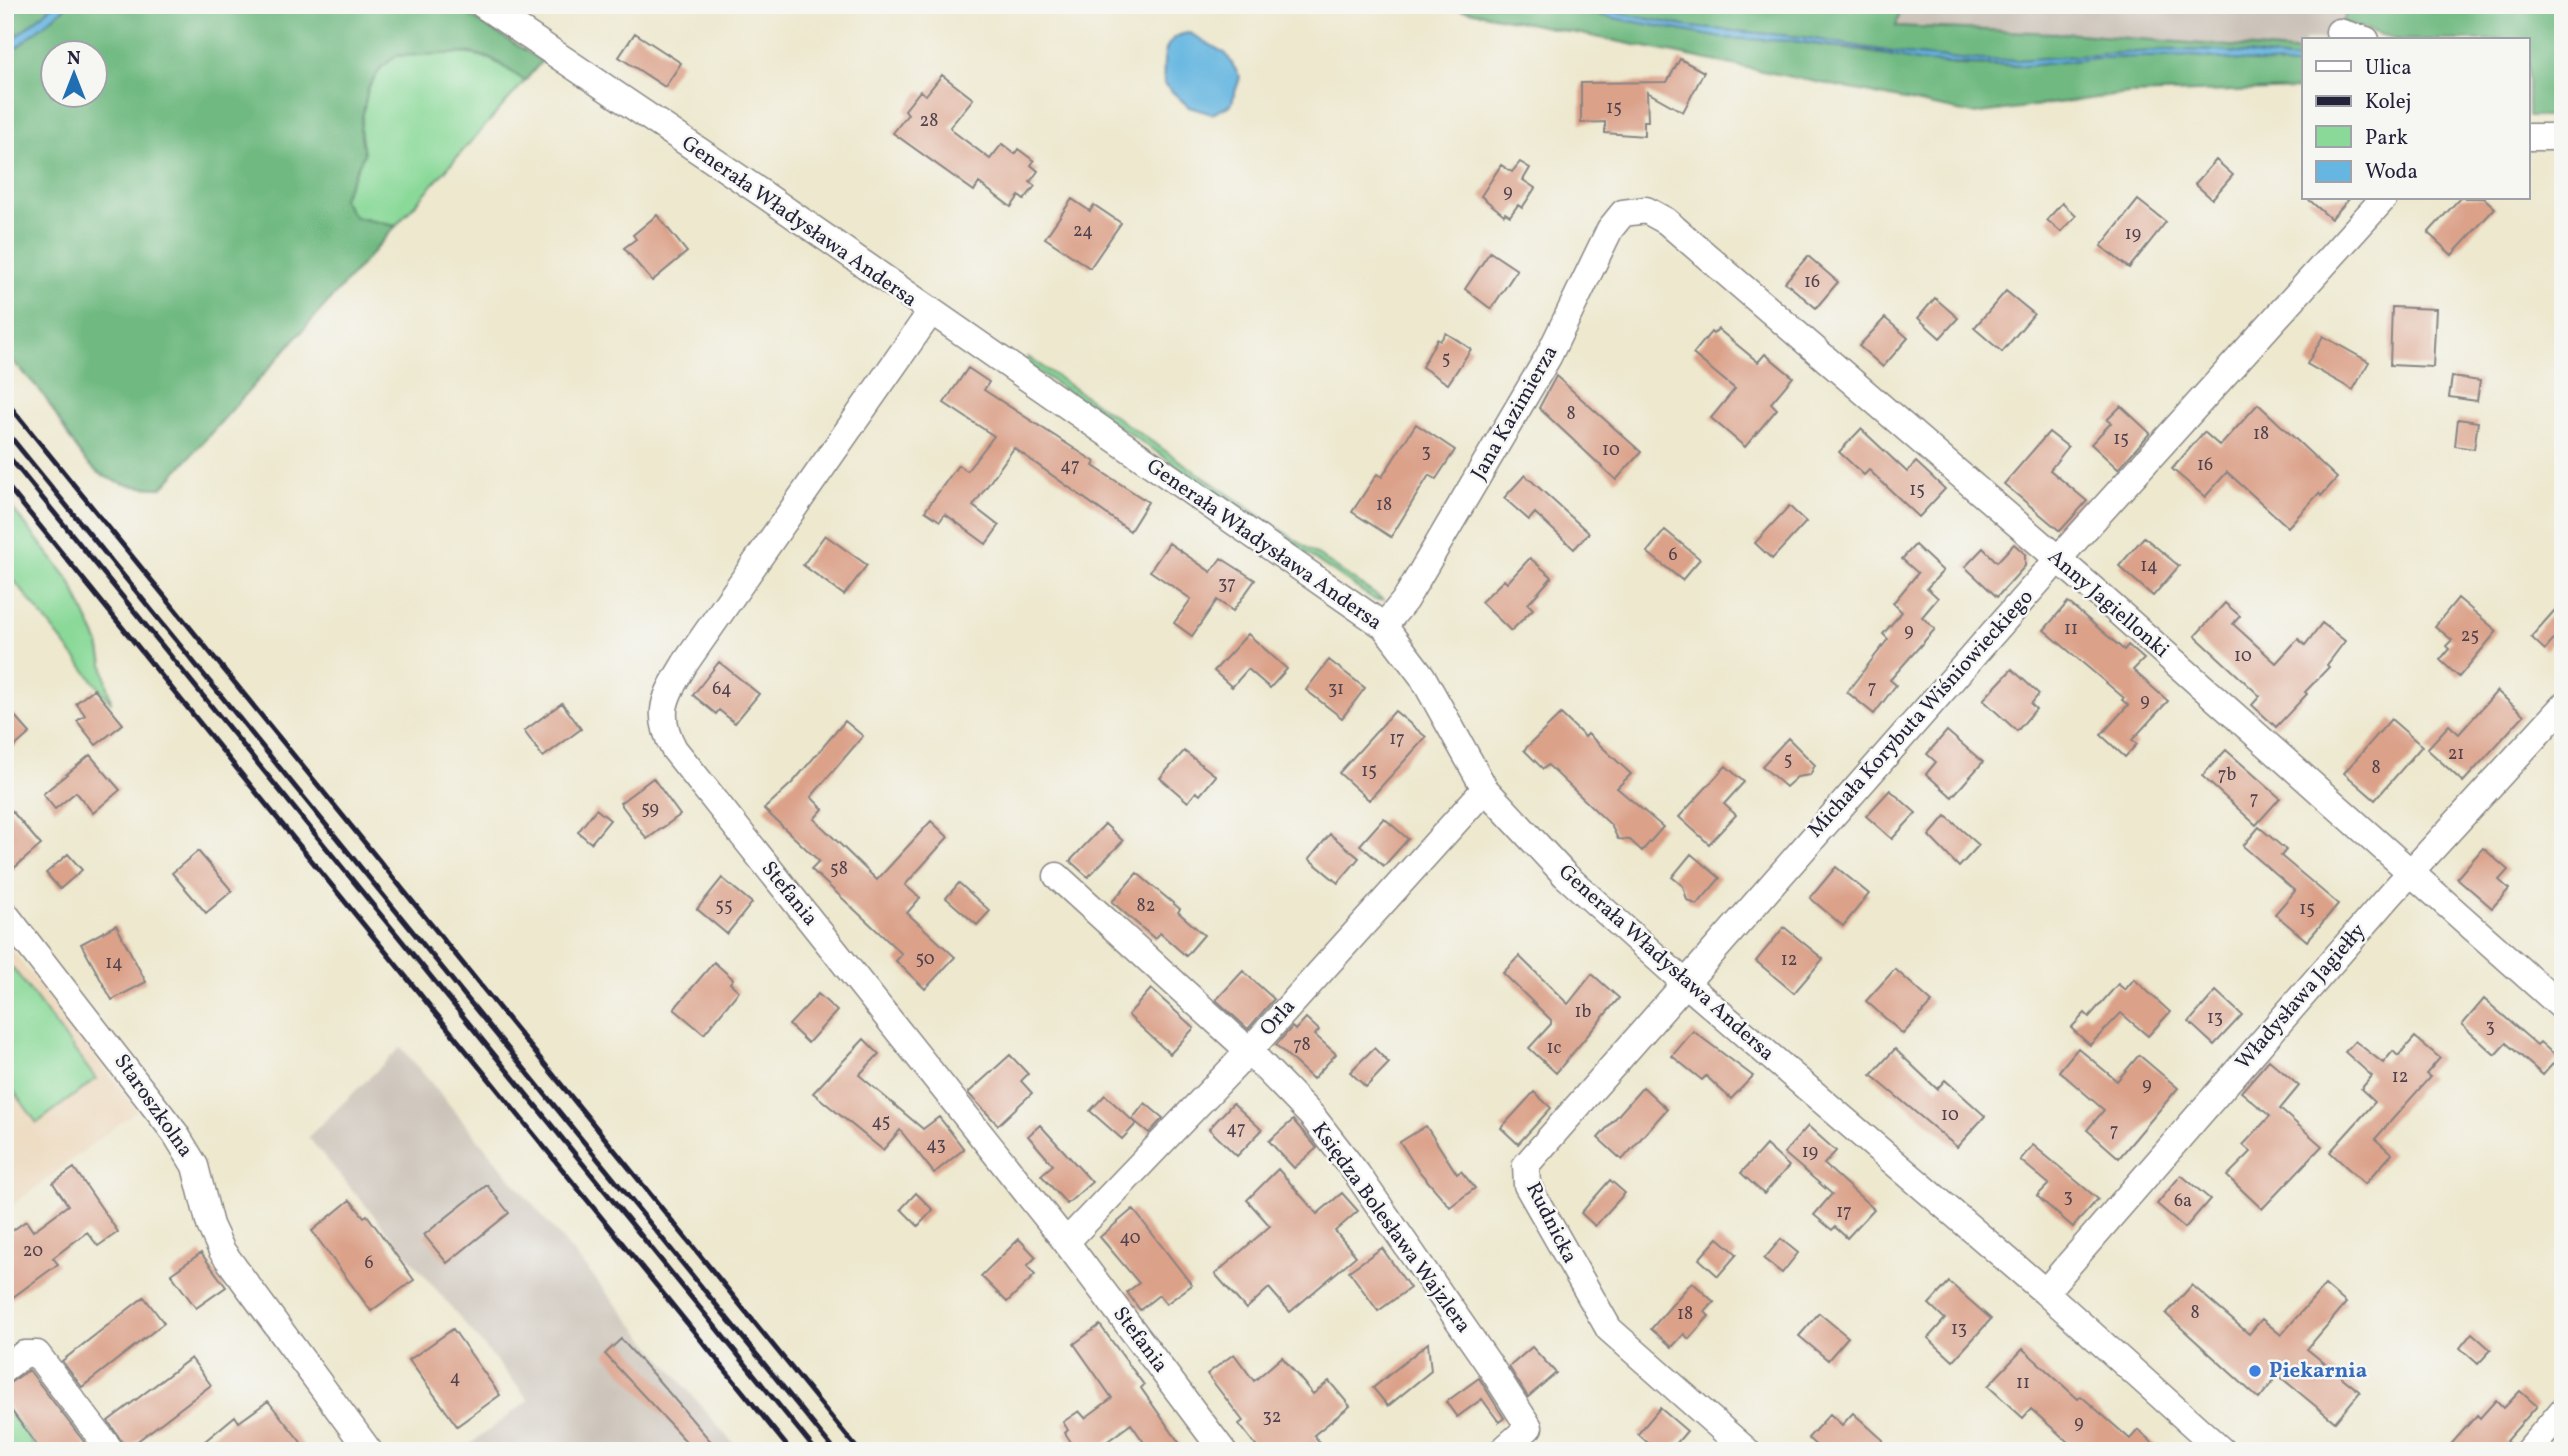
<svg xmlns="http://www.w3.org/2000/svg" width="2568" height="1456" viewBox="0 0 2568 1456" font-family="Vollkorn,serif">
  <style>
    .built { fill: #ecd7ba }
    .industrial { fill: #cbc2b8 }
    .green { fill: #8ad999; stroke: #567e6a; stroke-width: 2 }
    .forest { fill: #6fb981; stroke: #486e5e; stroke-width: 2; fill-rule: evenodd }
    .water { fill: #65b6e0; stroke: #446c8e; stroke-width: 2 }
    .building { fill: #dba189 }
    .lines { fill: none; stroke-linecap: round; stroke-linejoin: round }
    .minor-casing { stroke: #888584; stroke-width: 29 }
    .minor { stroke: #fff; stroke-width: 26 }
    .rail { stroke: #22223b; stroke-width: 5 }
    .shop-dot { fill: #3f7fe0; stroke: #f6f6f2; stroke-width: 2.5 }
    .labels { text-anchor: middle; dominant-baseline: central; stroke-width: 5; stroke-linejoin: round; paint-order: stroke }
    .number-label { font-size: 18px; fill: #50424e }
    .street-label { font-size: 21px; fill: #22223b; stroke: #f6f6f2 }
    .shop-label { font-size: 21px; font-weight: bold; fill: #366cbe; stroke: #f6f6f2; text-anchor: start }
  </style>
  <rect width="100%" height="100%" fill="#f6f6f2"/>
  <filter id="ink" filterUnits="userSpaceOnUse"><feTurbulence type="fractalNoise" baseFrequency=".0143" numOctaves="2"/><feDisplacementMap in="SourceGraphic" scale="14" xChannelSelector="R" yChannelSelector="G"/><feConvolveMatrix kernelMatrix="1 2 1 2 8 2 1 2 1" color-interpolation-filters="sRGB"/></filter>
  <filter id="wash" filterUnits="userSpaceOnUse"><feTurbulence type="fractalNoise" baseFrequency=".00686" numOctaves="4" result="noise"/><feDisplacementMap in="SourceGraphic" scale="28" xChannelSelector="R" yChannelSelector="G"/><feGaussianBlur stdDeviation="1.57" result="paint"/><feColorMatrix in="noise" values="0 0 0 0 0 0 0 0 0 0 0 0 0 0 0 0 0 1.4 0 .05"/><feComposite in="paint" operator="in"/></filter>
  <g filter="url(#wash)">
    <rect width="100%" height="100%" fill="#ede8ce"/>
    <path class="built" d="M5,942l132,168 -132,101z"/>
    <path class="industrial" d="M1902,5h447l-13,35h-32v12l-227,-18 -182,-8z
      M401,1047l338,404h-278l68,-51 -221,-263z"/>
    <path class="green" d="M434,53c47,0 52,1 91,28l-129,145 -41,-9 -13,-18 22,-45 -4,-25 8,-41 13,-20 15,-12z
      M1028,357l355,243h-8l-349,-237z
      M5,499l65,82 29,63 12,59 -106,-134z
      M13,968l83,111 -59,44 -32,-44v-105z
      M5,1407l29,37 -8,7h-21z"/>
    <path class="forest" d="M10,5h44l-37,31z
      M68,5h385l89,56 -17,20 -34,-23 -22,-5 -73,3 -15,12 -13,20 -8,41 4,25 -22,45 13,18 41,9 -234,262c-77,0 -81,-35 -118,-92 -11,-16 -28,-28 -39,-45v-294zM52,52h42v42h-42z
      M1439,5h105l178,33 71,3 162,24 71,1 72,-8 96,-2 110,11v22l-176,5 -155,20z
      M1579,5h323l-6,21 181,8 227,18v9l-84,-10 -49,-1 -168,11 -44,-2 -55,-5 -102,-17 -113,-10z
      M2349,5h214v112h-35v-77h-131l-54,-18z"/>
    <path class="water" d="M54,5h14l-63,52v-11z
      M1544,5h34l111,22 113,10 102,17 55,5 44,2 168,-11 49,1 84,10v6l-110,-11 -97,2 -71,8 -104,-4 -57,-12 -72,-9 -71,-3z
      M1190,33l36,21 14,23 -9,28 -19,9 -23,-7 -25,-23c-1,-23 -3,-49 26,-51z"/>
    <g id="blocks">
      <path class="building" d="M635,33l46,30 -16,24 -46,-30z
        M1680,59l24,13 -21,40 -36,-20 1,29h-4v15l-39,-3v-11l-24,1v-40l86,-1z
        M942,75l31,24 -23,28 4,5 36,27 12,-15 13,10 3,-5 16,12 -3,4 7,6 -8,11 5,4 -11,14 -5,-4 -8,11 -32,-24 -5,8 -81,-58 15,-19 -3,-4 15,-19 6,4z
        M2216,160l17,15 -21,24 -17,-15z
        M1520,162l10,6 -7,12 12,8 -13,20 -4,-3 -8,11 -5,-3 -1,2 -23,-19 20,-31 11,7z
        M2307,198h43l-19,21z
        M2460,198h24l11,10 -43,47 -24,-22z
        M1072,199l18,12 4,-6 27,18 -31,45 -45,-30z
        M2138,200l28,22 -37,46 -28,-22z
        M2062,203l14,13 -15,16 -14,-12z
        M657,215l30,37 -35,29 -28,-33 12,-9 -3,-4z
        M1490,252l27,18 -26,39 -26,-20z
        M1808,256l30,26 -22,26 -31,-26z
        M2006,291l28,23 -32,38 -28,-24z
        M1935,298l23,20 -18,20 -22,-20z
        M2392,307l44,2 -3,58 -43,-2z
        M1885,318l23,20 -25,29 -24,-21z
        M1718,329l40,33 7,-8 28,23 -22,26 6,6 -32,38 -34,-29 24,-29 -42,-35 18,-22 2,2z
        M1446,333l25,16 -23,35 -26,-17 15,-28 3,2z
        M2323,336l46,26 -16,28 -46,-26z
        M968,368l21,14 -5,8 111,72 -2,4 55,36 -18,29 -116,-83 -41,58 26,20 -13,18 -41,-30 -5,7 -15,-10 33,-46 9,6 27,-35 -50,-33z
        M1556,376l85,76 -25,28 -77,-72z
        M2452,377l28,4 -3,20 -28,-4z
        M2258,404l79,74 -16,18 -2,-3 -31,34 -61,-55 -22,25 -33,-28 32,-37 16,14z
        M2121,406l29,27 -32,36 -27,-25 20,-21 -4,-3z
        M2458,419l20,3 -4,27 -19,-3z
        M1416,424l39,26 -19,29 -7,-4 -38,62 -39,-25 25,-38 5,3z
        M1861,429l46,43 9,-10 29,27 -26,28 -50,-47 -5,5 -25,-23z
        M2049,432l19,15 -18,23 37,31 -27,30 -56,-47z
        M1525,475l64,58 -15,16 -39,-36 -6,7 -25,-22z
        M1789,506l17,16 -34,37 -17,-16z
        M1665,530l35,29 -18,21 -35,-28z
        M825,535l42,30 -23,30 -41,-30z
        M2144,537l35,29 -26,30 -34,-30z
        M1169,543l42,29 10,-14 34,22 -22,31 -16,-11 -25,36 -18,-13 17,-24 -41,-28z
        M2014,544l11,10v12l-28,31 -32,-30 18,-19 14,14z
        M1915,545l28,26 -16,17 11,10 -16,19 13,12 -45,51 6,5 -22,29 -27,-22 41,-53 -5,-5 19,-22 -9,-9 25,-30 -16,-14z
        M1530,558l22,19 -24,27 5,5 -22,22 -30,-29 23,-22 3,3z
        M2458,598l39,33 -38,46 -19,-17 9,-11 -3,-3 6,-6 -17,-14z
        M2563,601v28l-18,21 -14,-13z
        M2068,602l56,48 4,-5 16,14 -11,11 35,31 -36,39 5,4 -12,13 -24,-22 27,-30 -6,-5 2,-2 -80,-68z
        M2225,603l15,13 -7,8 43,39 22,-24 7,6 17,-22 23,18 -18,24 2,2 -24,25 2,2 -31,33 -24,-22 8,-9 -65,-60z
        M1248,634l39,35 -17,19 -22,-19 -16,18 -18,-16z
        M1329,660l36,28 -23,30 -36,-28z
        M719,662l40,32 -24,29 -16,-13 -3,4 -23,-19z
        M2012,669l27,25 -8,10 5,5 -19,22 -34,-31z
        M94,689l29,35 -27,21 -19,-24 8,-6 -9,-12z
        M2497,691l27,24 -61,67 -36,-33 22,-24 10,9z
        M562,703l19,26 -38,28 -19,-26z
        M5,705l25,28 -25,22z
        M1395,711l31,26 -57,63 -30,-27z
        M1561,714l24,23 3,-3 43,40 -14,14 46,39 -21,24 -12,-11 -12,-1 -7,-14 -63,-60 -5,4 -19,-19z
        M2391,719l31,27 -47,54 -31,-27z
        M845,721l18,15 -52,61 12,12 -9,10 63,61 54,-59 17,16 -43,48 15,13 -13,15 48,44 -30,32 -29,-28 6,-7 -91,-85 8,-8 -55,-52 30,-28z
        M1947,731l36,31 -31,35 -26,-23 10,-12 -9,-8z
        M1788,738l27,27 -5,10 -13,2 -11,10 -24,-21z
        M2226,750l54,48 -24,27 -54,-49z
        M1184,751l32,25 -16,19 -4,-3 -8,10 -28,-24z
        M90,755l30,35 -27,23 -17,-21 -21,17 -12,-15z
        M1726,766l18,16 -20,22 12,11 -27,29 -30,-27z
        M653,778l27,37 -33,24 -27,-36z
        M1890,790l26,23 -24,26 -26,-23z
        M5,803l36,42 -28,24 -8,-10z
        M596,809l14,11 -19,23 -13,-11z
        M1946,816l33,29 -20,22 -30,-31z
        M1384,818l24,21 -24,27 -24,-21z
        M1105,824l18,17 -35,36 -18,-16z
        M2259,827l27,23 -5,6 57,48 -31,37 -32,-27 20,-23 -52,-45z
        M1330,834l29,24 -21,25 -29,-24z
        M2483,848l25,22 -9,10 10,9 -17,19 -35,-30z
        M198,851l34,40 -26,22 -34,-40z
        M68,854l14,16 -22,19 -14,-16z
        M1691,854l29,24 -23,27 -10,-5 -4,-14 -11,-9z
        M1836,867l33,27 -26,32 -33,-28z
        M1137,873l43,36 -2,3 26,23 -18,21 -26,-23 -5,6 -43,-37z
        M722,878l30,25 -25,31 -30,-25z
        M959,883l31,28 -13,14 -31,-27z
        M116,925l30,57 -34,18 -31,-56z
        M1784,927l39,32 -29,34 -38,-32z
        M1519,956l49,48 24,-30 27,24 -63,75 -27,-25 22,-24v-4l-48,-47z
        M714,962l19,17 -3,4 9,8 -35,43 -30,-25z
        M1895,969l37,33 -29,32 -37,-33z
        M1243,971l31,28 -26,30 -32,-29z
        M2134,979l36,33 -22,24 -27,-23 -31,32 -19,-17 14,-15 4,4 29,-33 7,6z
        M1151,989l43,39 -24,26 -42,-39z
        M2216,991l26,24 -28,30 -25,-23z
        M818,994l19,17 -29,32 -19,-18z
        M2484,999l53,46 3,-3 18,16 -15,17 -37,-32 -11,12 -33,-30z
        M1306,1018l13,12 -4,5 21,19 -23,25 -37,-34 16,-18 3,3z
        M1693,1031l60,45 -22,23 -25,-23 -4,4 -30,-24z
        M2415,1037l25,21 -14,16 4,3 -55,62 17,15 -27,30 -35,-32 45,-50 -14,-13 11,-13 -27,-24 10,-11 28,22 10,-12 5,5z
        M864,1039l15,15 -20,21 64,54 16,-12 25,32 -30,24 -34,-43 -17,20 -70,-57z
        M1374,1048l15,15 -23,24 -16,-15z
        M2078,1048l39,33 22,-26 39,33 -59,70 -32,-28 17,-20 -45,-39z
        M1895,1049l42,40 8,-9 40,36 -28,31 -86,-72z
        M1010,1055l18,19 -7,7 11,12 -34,32 -30,-32z
        M2269,1060l30,26 -19,23 42,37 -60,63 -35,-33 24,-24 -8,-7 27,-29 -29,-24z
        M1643,1087l24,22 -45,51 -24,-22z
        M1534,1092l17,16 -33,36 -17,-16z
        M1105,1095l31,29 -14,15 -32,-28z
        M1145,1103l18,15 -14,15 -17,-14z
        M1233,1103l29,27 -25,26 -28,-27z
        M1293,1120l24,28 -23,20 -25,-27z
        M1040,1125l52,57 -25,22 -26,-29 12,-10 -25,-29z
        M1426,1126l31,48 4,-3 14,17 -25,19 -32,-37 -18,-28z
        M1808,1126l28,25 -12,13 50,45 -27,29 -12,-11 -3,3 -18,-15 18,-21 -48,-41z
        M1766,1145l23,21 -25,28 -23,-21z
        M2033,1145l65,54 -25,28 -36,-31 12,-12 -29,-24z
        M74,1168l44,64 -20,14 -11,-14 -34,26 5,6 -53,39v-67l21,-15 7,10 35,-26 -15,-22z
        M1278,1169l39,45 25,-21 16,18 -23,20 21,25 -66,56 -21,-24 -23,21 -31,-35 55,-48 -23,-26z
        M2181,1175l29,24 -25,29 -28,-24z
        M1610,1180l15,13 -30,33 -14,-13z
        M487,1185l22,28 -62,50 -23,-28z
        M916,1193l17,17 -15,16 -17,-17z
        M350,1200l14,17 3,-2 47,65 -43,31 -59,-80z
        M1133,1209l59,76 -26,19 -7,-9 -19,15 -13,-18 12,-9 -39,-46z
        M1718,1238l19,16 -19,22 -19,-17z
        M1019,1239l17,18 -9,9 8,9 -28,27 -26,-26z
        M1781,1239l17,14 -16,20 -18,-14z
        M1382,1248l28,40 -32,23 -29,-40z
        M201,1253l25,34 -30,21 -25,-34z
        M1692,1282l22,20 -9,10 4,4 -20,23 -5,-5 -12,13 -21,-18z
        M1949,1282l42,37 -38,42 -25,-23 17,-19 -16,-15z
        M2192,1285l57,49 13,-15 19,16 44,-50 21,18 -39,46 53,43 -25,30 -57,-47 -19,24 -93,-85z
        M144,1297l20,26 -82,64 -20,-26z
        M1819,1313l29,24 -20,23 -29,-24z
        M1100,1325l44,60 -3,3 44,63h-35l-19,-27 -37,27h-17l-12,-18 3,-3 -5,-8 16,-11 6,7 27,-20 -38,-54z
        M453,1329l47,66 -43,31 -48,-66z
        M2472,1333l19,17 -13,14 -18,-16z
        M621,1339l37,41 61,71h-24l-90,-97z
        M1428,1343l3,28 -43,35 -15,-18z
        M1532,1347l24,26 -28,24 -19,-30z
        M2023,1349l55,50 3,-3 49,43 8,-9 24,21h-84l-47,-42 -8,9 -35,-32z
        M1234,1354l20,27 28,-24 31,37 16,-13 21,25 -36,29 12,16h-66l-21,-27 4,-3 -36,-47z
        M191,1358l20,27 -84,64 -19,-28z
        M29,1370l62,81h-50l-36,-49v-16z
        M1479,1378l25,40 -5,4 -17,-23 -25,18 -11,-15z
        M2520,1391l17,15 -31,35 7,6v4h-68l32,-36 3,3 16,-18 8,8z
        M268,1401l40,50h-115l42,-35 4,6z
        M1660,1408l27,23 -17,20h-13l-19,-17z
        M1853,1413l30,27 -9,11h-52l-14,-13 22,-24 12,11z"/>
    </g>
  </g>
  <g filter="url(#ink)">
    <use href="#blocks" fill-opacity="0" stroke="#888584" stroke-width="2"/>
    <g class="lines">
      <g class="minor-casing">
        <path id="minor" d="M483,5l283,191 618,430 38,50 63,113 80,86 119,107 361,310 177,159
          M2339,32l27,8
          M2528,137h35
          M930,313l-244,349c-20,33 -32,50 -12,87l392,493 157,209
          M1384,626l21,-26 143,-243 62,-128 13,-16 23,-3 20,11 421,363 476,424
          M1057,876l192,175 63,65 45,58 133,192 39,61 -27,24
          M5,914l170,219 20,33 15,59 12,26 147,200
          M1066,1242l183,-191 236,-262
          M2045,1292l345,-397 173,-189
          M5,1368l19,-14h13l74,97
          M1747,1451l-138,-122 -82,-144 -1,-20 532,-606 326,-361
          M2528,1451l35,-41"/>
      </g>
      <use href="#minor" class="minor"/>
      <path class="rail" d="M5,400l854,1051
        M5,430l830,1021
        M5,452l811,999
        M5,483l786,968"/>
    </g>
  </g>
  <circle class="shop-dot" cx="2255" cy="1371" r="7"/>
  <g class="labels">
    <g class="number-label">
      <text x="1614" y="108">15</text>
      <text x="929" y="121">28</text>
      <text x="1508" y="192">9</text>
      <text x="1083" y="231">24</text>
      <text x="2133" y="234">19</text>
      <text x="1812" y="282">16</text>
      <text x="1446" y="359">5</text>
      <text x="1571" y="414">8</text>
      <text x="2261" y="434">18</text>
      <text x="2121" y="439">15</text>
      <text x="1611" y="450">10</text>
      <text x="1426" y="452">3</text>
      <text x="2205" y="465">16</text>
      <text x="1070" y="466">47</text>
      <text x="1917" y="490">15</text>
      <text x="1384" y="505">18</text>
      <text x="1673" y="555">6</text>
      <text x="2149" y="566">14</text>
      <text x="1227" y="584">37</text>
      <text x="2071" y="629">11</text>
      <text x="1909" y="631">9</text>
      <text x="2470" y="636">25</text>
      <text x="2243" y="656">10</text>
      <text x="1872" y="688">7</text>
      <text x="722" y="689">64</text>
      <text x="1336" y="689">31</text>
      <text x="2145" y="701">9</text>
      <text x="1397" y="739">17</text>
      <text x="2456" y="754">21</text>
      <text x="1788" y="760">5</text>
      <text x="2376" y="768">8</text>
      <text x="1369" y="771">15</text>
      <text x="2227" y="775">7b</text>
      <text x="2254" y="799">7</text>
      <text x="650" y="809">59</text>
      <text x="839" y="869">58</text>
      <text x="724" y="906">55</text>
      <text x="1146" y="906">82</text>
      <text x="2307" y="909">15</text>
      <text x="925" y="959">50</text>
      <text x="1789" y="960">12</text>
      <text x="114" y="963">14</text>
      <text x="1583" y="1012">1b</text>
      <text x="2215" y="1018">13</text>
      <text x="2490" y="1027">3</text>
      <text x="1302" y="1045">78</text>
      <text x="1554" y="1048">1c</text>
      <text x="2400" y="1077">12</text>
      <text x="2147" y="1085">9</text>
      <text x="1950" y="1115">10</text>
      <text x="881" y="1122">45</text>
      <text x="1236" y="1129">47</text>
      <text x="2114" y="1131">7</text>
      <text x="936" y="1145">43</text>
      <text x="1810" y="1152">19</text>
      <text x="2068" y="1197">3</text>
      <text x="2183" y="1201">6a</text>
      <text x="1844" y="1212">17</text>
      <text x="1130" y="1238">40</text>
      <text x="33" y="1251">20</text>
      <text x="369" y="1263">6</text>
      <text x="2195" y="1313">8</text>
      <text x="1685" y="1314">18</text>
      <text x="1959" y="1329">13</text>
      <text x="455" y="1378">4</text>
      <text x="2023" y="1383">11</text>
      <text x="1272" y="1417">32</text>
      <text x="2079" y="1423">9</text>
    </g>
    <g class="street-label">
      <text transform="translate(799 222) rotate(35)">Generała Władysława Andersa</text>
      <text transform="translate(1515 413) rotate(-60)">Jana Kazimierza</text>
      <text transform="translate(1264 545) rotate(35)">Generała Władysława Andersa</text>
      <text transform="translate(2108 604) rotate(41)">Anny Jagiellonki</text>
      <text transform="translate(1921 714) rotate(-48)">Michała Korybuta Wiśniowieckiego</text>
      <text transform="translate(789 894) rotate(51)">Stefania</text>
      <text transform="translate(1666 963) rotate(42)">Generała Władysława Andersa</text>
      <text transform="translate(2301 997) rotate(-49)">Władysława Jagiełły</text>
      <text transform="translate(1278 1018) rotate(-48)">Orla</text>
      <text transform="translate(153 1106) rotate(55)">Staroszkolna</text>
      <text transform="translate(1551 1223) rotate(63)">Rudnicka</text>
      <text transform="translate(1391 1228) rotate(54)">Księdza Bolesława Wajzlera</text>
      <text transform="translate(1140 1340) rotate(53)">Stefania</text>
    </g>
    <g class="shop-label">
      <text x="2269" y="1371">Piekarnia</text>
    </g>
  </g>
  <rect width="2568" height="1456" fill="none" stroke="#f6f6f2" stroke-width="28"/>
  <rect x="2302" y="38" width="228" height="161" fill="#f6f6f2" stroke="#a1a1a9" stroke-width="2"/>
  <rect x="2316" y="61" width="35" height="10" fill="#ffffff" stroke="#a1a1a9" stroke-width="2"/>
  <text x="2365" y="74" font-size="21" fill="#22223b">Ulica</text>
  <rect x="2316" y="96" width="35" height="10" fill="#22223b" stroke="#a1a1a9" stroke-width="2"/>
  <text x="2365" y="108" font-size="21" fill="#22223b">Kolej</text>
  <rect x="2316" y="126" width="35" height="21" fill="#8ad999" stroke="#a1a1a9" stroke-width="2"/>
  <text x="2365" y="144" font-size="21" fill="#22223b">Park</text>
  <rect x="2316" y="161" width="35" height="21" fill="#65b6e0" stroke="#a1a1a9" stroke-width="2"/>
  <text x="2365" y="178" font-size="21" fill="#22223b">Woda</text>
  <g transform="translate(74 74)"><circle r="33" fill="#f6f6f2" stroke="#a1a1a9" stroke-width="2"/>
  <path d="M0-5L12 26L0 18L-12 26Z" fill="#1f6fb2"/>
  <text y="-10" font-size="19" font-weight="bold" text-anchor="middle" fill="#22223b">N</text>
  </g>
</svg>
